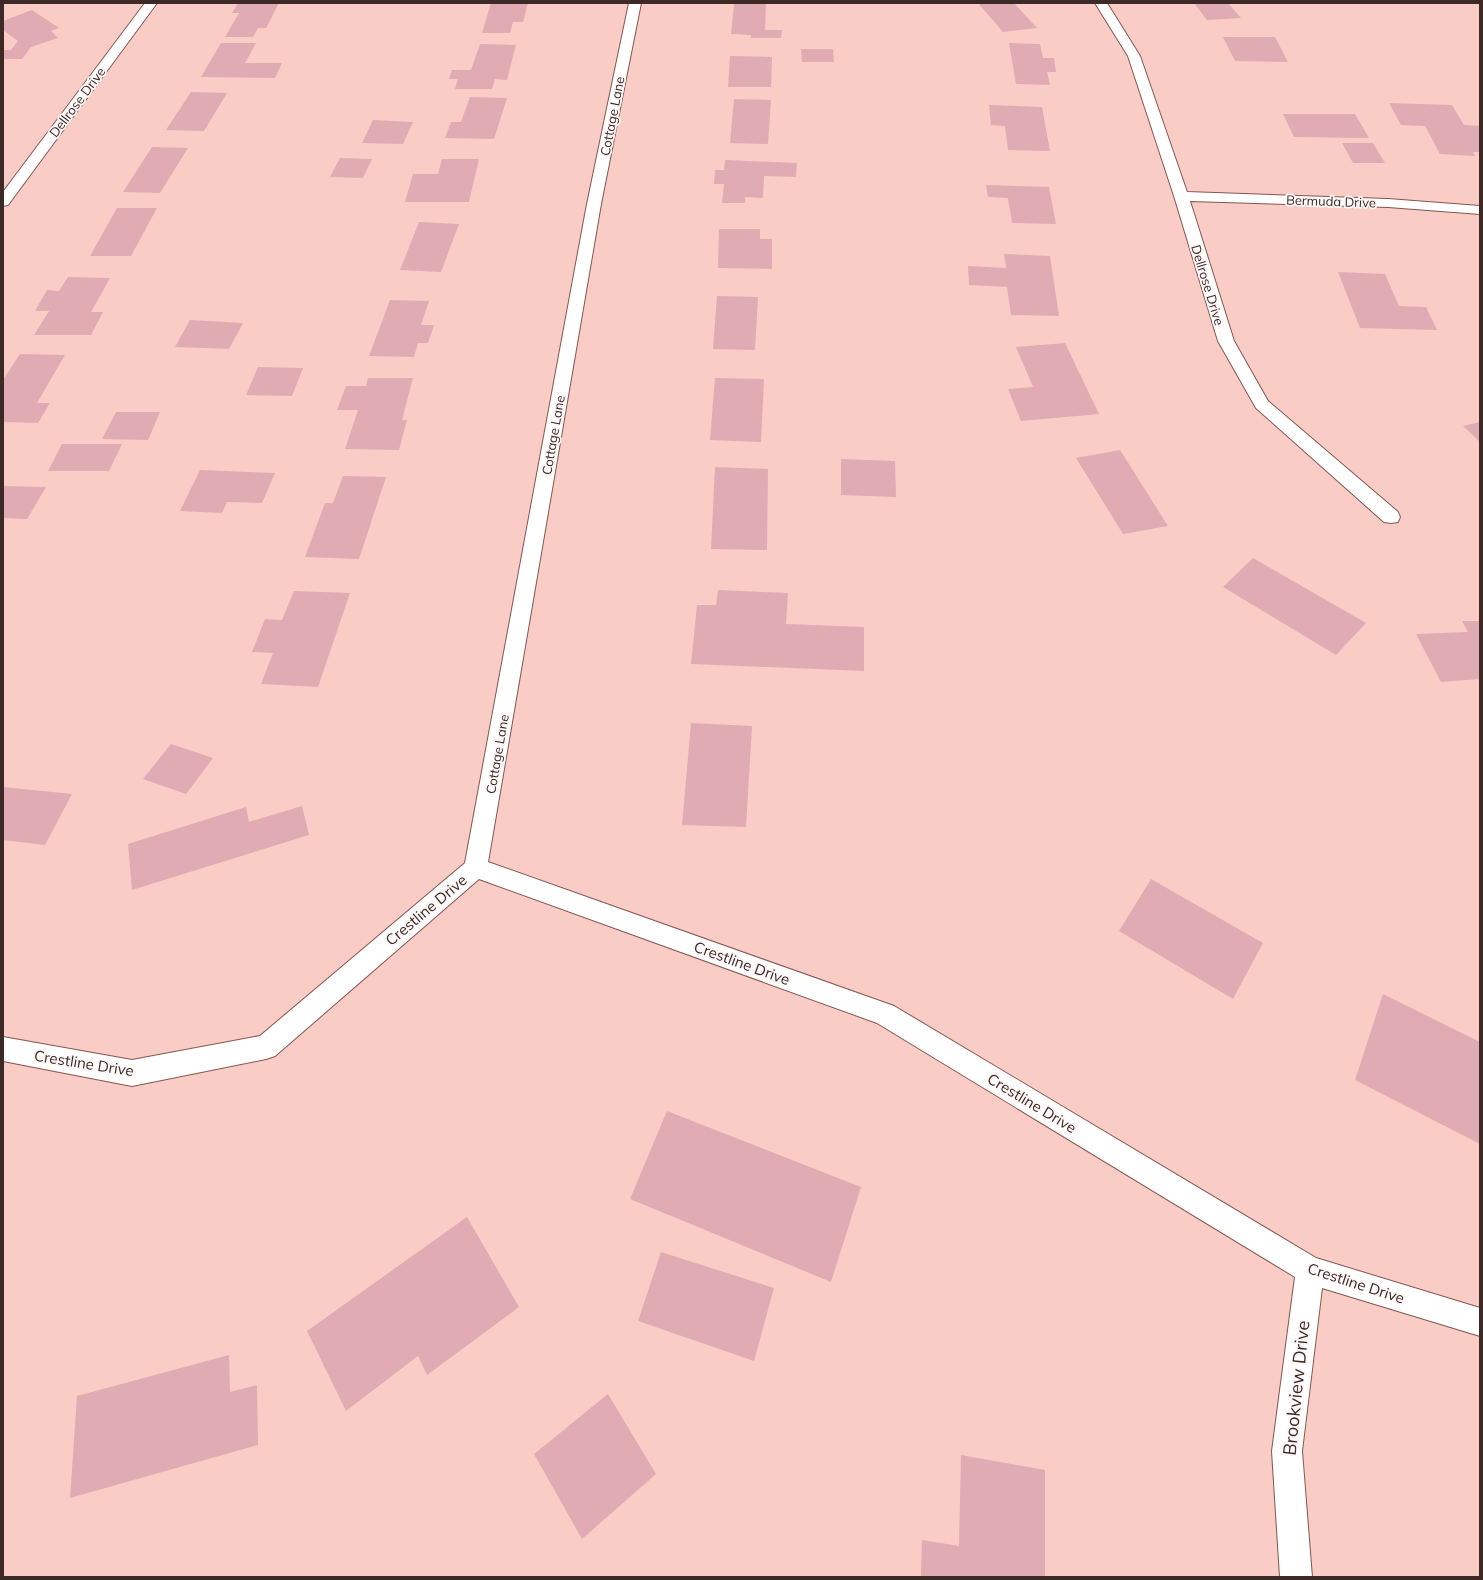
<svg xmlns="http://www.w3.org/2000/svg" width="1483" height="1580" viewBox="0 0 1483 1580" font-family="Mulish,sans-serif">
  <style>
    .building { fill: #e0abb3 }
    .lines { fill: none; stroke-linecap: round; stroke-linejoin: round }
    .street-casing { stroke: #84564f; stroke-width: 2 }
    .street { fill: #fff; fill-rule: evenodd }
    .labels { text-anchor: middle; dominant-baseline: central; stroke-width: 3.5; stroke-linejoin: round; paint-order: stroke }
    .far-street-label { font-size: 13px; fill: #3d2926; stroke: #fef9f8 }
    .street-label { font-size: 15px; fill: #3d2926; stroke: #fef9f8 }
    .near-street-label { font-size: 18px; fill: #3d2926; stroke: #fef9f8 }
  </style>
  <rect width="100%" height="100%" fill="#f9cdc6"/>
  <path class="building" d="M238,3h41l-13,25h-8l-5,9h-28l14,-24h-7z
    M491,3h37l-5,19h-10l-3,11h-28z
    M978,3h36l23,25 -34,4z
    M1194,3h34l13,15 -34,2z
    M734,4h32l-1,26h17l-1,8h-30v-3l-20,-1z
    M32,10l27,18 -8,3 7,7 -27,9 -9,12h-19v-9h8l7,-9 -15,-11v-9z
    M1223,37h52l13,25 -53,-1z
    M221,43h35l-11,20h37l-7,15 -74,-1z
    M1009,43l31,1 3,14h11l2,14h-9l3,13 -34,-1z
    M480,44l36,1 -9,35 -12,-1 -3,10h-37l3,-10h-9l3,-9h19z
    M801,49h32l1,13h-32z
    M730,56l42,1 -1,30h-43z
    M191,92l36,1 -23,38 -38,-1z
    M470,97l37,1 -13,41 -49,-1 6,-16h10z
    M734,99l37,1 -3,44 -38,-1z
    M1389,103l63,2 12,20 16,1v26h-7l2,4 -35,-2 -15,-28 -24,-1z
    M989,105l53,2 8,44 -42,-1 -3,-24 -14,-1z
    M1283,114h72l14,24 -75,-1z
    M373,120l40,2 -10,22 -41,-1z
    M1342,143h31l12,20h-32z
    M152,147l36,1 -28,45 -37,-1z
    M340,158l32,1 -9,19 -33,-1z
    M442,159h37l-10,43h-64l8,-28h25z
    M725,160l72,3 -1,14 -32,-1 -1,22 -18,-1v6h-23l2,-19h-10l1,-14h9z
    M986,185l63,2 7,37 -44,-1 -4,-25 -20,-1z
    M117,208h40l-26,48h-41z
    M419,222l40,2 -18,48 -41,-2z
    M719,229h41v10h12v30l-54,-1z
    M1004,254l46,2 9,60 -48,-1 -4,-28 -38,-2 -1,-19 38,2z
    M1338,272l47,2 14,32 27,1 11,23 -77,-2z
    M68,277l42,1 -19,34h12l-12,23h-57l15,-24h-14l12,-21 12,1z
    M717,296l41,1 -3,53 -42,-1z
    M390,300l39,1 -8,24h13l-6,18h-10l-4,14 -45,-1z
    M190,320l53,3 -14,26 -54,-2z
    M1065,343l34,71 -78,7 -13,-32 25,-2 -17,-40z
    M20,354l45,1 -28,48h13l-12,20 -35,-1v-42z
    M258,367l45,1 -11,28 -46,-1z
    M368,378h45l-11,42h5l-8,30 -54,-1 13,-39h-21l9,-24h20z
    M715,378l49,1 -3,63 -51,-2z
    M116,412h44l-12,28 -46,-1z
    M1480,422v20l-17,-16z
    M62,444h60l-13,27h-61z
    M1120,450l48,76 -45,8 -47,-76z
    M841,459l54,2 1,36 -55,-2z
    M715,467l53,2 -1,81 -56,-1z
    M200,470l75,3 -13,30 -35,-1 -5,11 -42,-2z
    M343,476l43,1 -27,82 -54,-2 20,-54h8z
    M3,486l43,1 -19,32 -24,-1z
    M1253,558l113,65 -30,32 -113,-68z
    M718,590l70,3 -2,31 78,3v44l-173,-7 6,-59h19z
    M294,591l56,2 -32,94 -57,-3 12,-31 -21,-1 13,-33 17,1z
    M1462,621h18v58l-39,3 -25,-48 52,-2z
    M691,723l61,3 -6,101 -64,-2z
    M171,744l42,14 -27,36 -43,-15z
    M3,787l69,7 -27,51 -42,-5z
    M302,806l7,29 -177,55 -4,-46 118,-37 3,15z
    M1151,879l112,64 -30,56 -114,-68z
    M1383,994l97,48v102l-125,-64z
    M667,1111l194,76 -30,95 -201,-83z
    M467,1217l52,90 -92,68 -9,-19 -72,55 -39,-80z
    M661,1252l113,36 -20,73 -116,-40z
    M229,1355l1,37 27,-7 1,60 -188,53 7,-102z
    M608,1394l48,80 -74,65 -48,-85z
    M961,1455l84,15v107h-124l1,-37 37,6z"/>
  <g class="lines">
    <g class="street-casing">
      <path id="street" d="M145,3h12l-149,202 -5,1v-14z
        M629,3h12l-40,201 -113,658 406,144 422,252 164,50v28l-158,-48 -20,163 10,126h-32l-8,-126 23,-174 -418,-254 -398,-144 -204,177 -9,3 -134,27 -129,-25v-24l129,23 128,-24 205,-173 122,-659z
        M1095,3h12l33,53 47,136 201,7 92,7v8l-92,-7 -198,-6 44,140 34,60 130,111 2,5 -2,5 -7,1 -7,-1 -128,-114 -38,-67 -44,-145 -46,-140z"/>
    </g>
    <use href="#street" class="street"/>
  </g>
  <g class="labels">
    <g class="far-street-label">
      <text transform="translate(77 102) rotate(-53)">Dellrose Drive</text>
      <text transform="translate(612 116) rotate(-79)">Cottage Lane</text>
      <text transform="translate(1331 201) rotate(2)">Bermuda Drive</text>
      <text transform="translate(1208 285) rotate(73)">Dellrose Drive</text>
      <text transform="translate(553 435) rotate(-80)">Cottage Lane</text>
      <text transform="translate(497 754) rotate(-80)">Cottage Lane</text>
    </g>
    <g class="street-label">
      <text transform="translate(426 910) rotate(-40)">Crestline Drive</text>
      <text transform="translate(742 963) rotate(20)">Crestline Drive</text>
      <text transform="translate(84 1063) rotate(9)">Crestline Drive</text>
      <text transform="translate(1032 1103) rotate(31)">Crestline Drive</text>
      <text transform="translate(1356 1283) rotate(18)">Crestline Drive</text>
    </g>
    <g class="near-street-label">
      <text transform="translate(1296 1388) rotate(-84)">Brookview Drive</text>
    </g>
  </g>
  <rect width="1483" height="1580" fill="none" stroke="#3d2926" stroke-width="8"/>
</svg>
